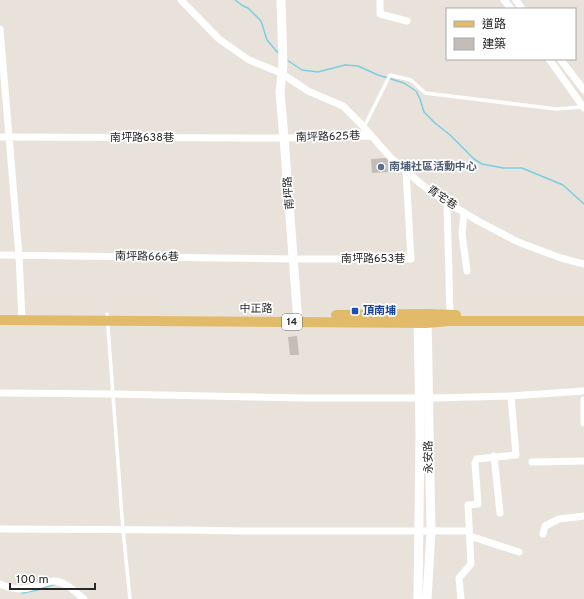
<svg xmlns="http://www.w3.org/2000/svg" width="584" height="599" viewBox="0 0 584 599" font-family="Overpass,'Noto Sans TC',sans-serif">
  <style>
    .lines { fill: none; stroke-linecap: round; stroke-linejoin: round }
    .stream { stroke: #79cee1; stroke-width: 1.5 }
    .building { fill: #c2bdb7 }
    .lane { stroke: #fff; stroke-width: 3.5 }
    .street { stroke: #fff; stroke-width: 7 }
    .secondary { stroke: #fff; stroke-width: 9 }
    .primary { stroke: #e1bb69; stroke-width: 10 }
    .service-dot { fill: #5c6f8a; stroke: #fff; stroke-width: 1.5 }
    .transit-dot { fill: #1a4fb4; stroke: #fff; stroke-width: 1.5 }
    .labels { text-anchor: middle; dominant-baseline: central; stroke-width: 3.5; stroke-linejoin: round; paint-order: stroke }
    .shield { fill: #fff; stroke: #686868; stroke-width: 1 }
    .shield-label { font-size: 10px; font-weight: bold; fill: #282828 }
    .street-label { font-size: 11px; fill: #282828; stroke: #fff }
    .service-label { font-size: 11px; font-weight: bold; fill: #4e5e75; stroke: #fff; text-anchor: start }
    .transit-label { font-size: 11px; font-weight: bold; fill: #164399; stroke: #fff; text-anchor: start }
  </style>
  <rect width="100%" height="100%" fill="#e9e2db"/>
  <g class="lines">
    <path class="stream" d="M235,0l8,6 5,2 13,13 6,19 12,14
      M287,60l15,10 16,2 27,-7 13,1 20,9 26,8 12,8 4,8 4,13 11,11 15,12 24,24 8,5 21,4h19l41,17 21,19
      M21,592l2,1 14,-3 19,-6"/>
  </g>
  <path class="building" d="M386,158l5,3v11l-19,1 -1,-14z
    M297,336l2,19h-9l-2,-18z"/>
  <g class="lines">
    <path class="lane" d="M361,136l3,-9 26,-52 21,5 14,13 131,16 26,-2
      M107,314l16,216 7,69"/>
    <path class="street" d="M181,0l38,39 30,21 32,13 27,18 35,15 18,18 30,34 30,26 19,14 38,23 40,21 43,16 23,6
      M380,0v14l27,7
      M504,0l7,9
      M516,0l6,9
      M0,29l19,227 3,64
      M549,59l35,49
      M560,59l24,31
      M0,137l284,1 87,-2
      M447,203l3,112
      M464,213l-2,21 5,37
      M0,255l294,4h117l-5,-88
      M0,393l113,1 192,4h127l79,-2 73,-5
      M584,400v23
      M494,456l6,57
      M532,462l52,-1
      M0,529l183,1 60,1h226
      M543,534l2,-8 14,-7 25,-3
      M470,536l49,16
      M0,584c15,7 24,6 39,1 5,-2 11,-4 16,-4 11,1 20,11 29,18
      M461,599l-2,-21 12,-14 -3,-59 10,-1 -3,-41 2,-4 39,-4 -5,-59"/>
    <path class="secondary" d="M281,0l2,64 -3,28 4,46 14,184
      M427,317l4,215 -4,67
      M418,599l2,-165 -2,-118"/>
    <path class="primary" d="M336,315l91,-1 29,1
      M0,320l426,3 24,-2h134"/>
  </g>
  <circle class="service-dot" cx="381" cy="167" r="4"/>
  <rect class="transit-dot" x="351" y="307" width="8" height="8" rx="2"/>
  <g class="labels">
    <rect class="shield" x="282" y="314" width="20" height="16" rx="3"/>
    <g class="shield-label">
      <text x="292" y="322">14</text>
    </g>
    <g class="street-label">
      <text transform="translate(328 137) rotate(-2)">南坪路625巷</text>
      <text x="142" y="138">南坪路638巷</text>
      <text transform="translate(289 193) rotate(-94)">南坪路</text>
      <text transform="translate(442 198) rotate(34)">青宅巷</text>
      <text transform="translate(147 257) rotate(1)">南坪路666巷</text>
      <text x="373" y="259">南坪路653巷</text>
      <text x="256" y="309">中正路</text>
      <text transform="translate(429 457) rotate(-91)">永安路</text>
    </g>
    <g class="service-label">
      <text x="389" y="167">南埔社區活動中心</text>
    </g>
    <g class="transit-label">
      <text x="363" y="311">頂南埔</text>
    </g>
  </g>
  <rect x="446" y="8" width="130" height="52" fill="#ffffff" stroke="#a9a9a9"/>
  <rect x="454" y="21" width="20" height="6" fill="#e1bb69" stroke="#a9a9a9"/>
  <text x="482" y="28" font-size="12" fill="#282828">道路</text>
  <rect x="454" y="38" width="20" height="12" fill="#c2bdb7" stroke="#a9a9a9"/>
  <text x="482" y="48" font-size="12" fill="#282828">建築</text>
  <path d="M10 583v6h85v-6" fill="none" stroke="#282828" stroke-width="2"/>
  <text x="16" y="583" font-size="12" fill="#282828" stroke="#ffffff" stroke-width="3" paint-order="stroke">100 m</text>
</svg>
